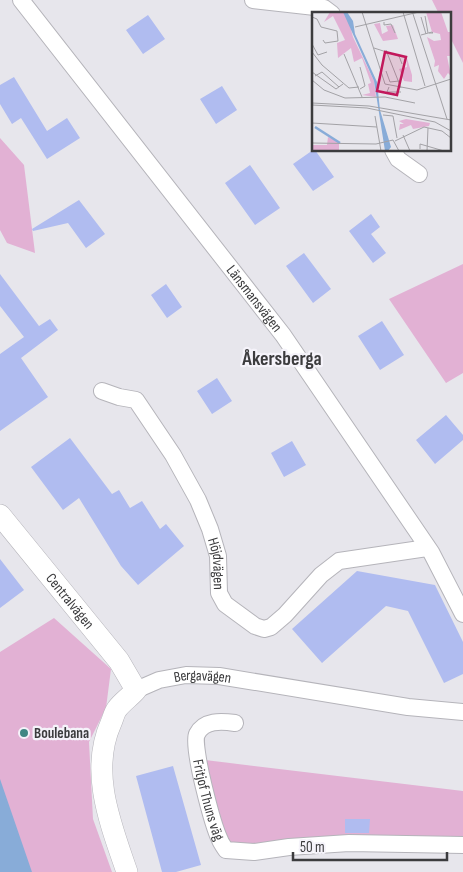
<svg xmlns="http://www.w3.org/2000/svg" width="463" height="872" viewBox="0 0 463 872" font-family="'Sofia Sans Condensed',sans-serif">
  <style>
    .green { fill: #e2b1d4 }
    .water { fill: #88acd8 }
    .building { fill: #b0bcf0 }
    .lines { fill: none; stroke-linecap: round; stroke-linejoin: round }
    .minor-casing { stroke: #b5b4ba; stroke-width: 18 }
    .tertiary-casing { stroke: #b5b4ba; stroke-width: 22 }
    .minor { stroke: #fff; stroke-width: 16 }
    .tertiary { stroke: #fff; stroke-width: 21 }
    .poi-dot { fill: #408784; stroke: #f5f3fa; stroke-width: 2 }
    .labels { text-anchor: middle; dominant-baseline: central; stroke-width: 4.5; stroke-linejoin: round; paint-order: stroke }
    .street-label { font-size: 15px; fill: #3c3c3e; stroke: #f5f3fa }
    .poi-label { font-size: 15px; font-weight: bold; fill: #3c3c3e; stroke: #f5f3fa; text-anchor: start }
    .district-label { font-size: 20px; font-weight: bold; fill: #3c3c3e; stroke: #f5f3fa }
    .inset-river { fill: none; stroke: #88acd8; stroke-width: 2.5 }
    .inset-road { fill: none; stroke: #a3a2a6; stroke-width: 1 }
    .view { fill: #c2185b; fill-opacity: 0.15; stroke: #c2185b; stroke-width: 2.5 }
    .inset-edge { fill: none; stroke: #3c3c3e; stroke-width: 2.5 }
  </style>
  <rect width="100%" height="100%" fill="#e7e6ec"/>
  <path class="green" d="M432,0h31v63l-14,-28v-21h-10z
    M0,138l24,27 11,88 -28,-10 -7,-13z
    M463,264v109l-17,10 -57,-84z
    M54,618l57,51 -5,39 -17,34 4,77 19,53h-82l-30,-89v-131z
    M205,760l258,31v45l-230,8 -11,-13z"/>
  <path class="water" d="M0,779l32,93h-32z"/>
  <path class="building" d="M148,15l17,24 -22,15 -17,-24z
    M14,77l33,54 20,-13 13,20 -33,21 -26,-41 -9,6 -12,-20v-19z
    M222,86l15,24 -21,14 -16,-25z
    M313,150h2l19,27 -21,14 -20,-27z
    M250,165l30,43 -25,17 -30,-42z
    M79,200l26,34 -19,14 -18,-25 -35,8 -1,-2z
    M371,214l9,13 -9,7 15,19 -13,10 -24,-32z
    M304,253l27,36 -18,14 -27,-37z
    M0,274l39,52 11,-7 8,11 -37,28 27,39 -48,34v-77l24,-17 -24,-31z
    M166,284l16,23 -15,11 -16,-23z
    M382,321l22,34 -24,15 -22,-34z
    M217,378l15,23 -20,13 -15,-23z
    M446,415l17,20v5l-28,24 -19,-24z
    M70,438l42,56 7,-4 11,18 12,-7 18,28 6,-5 18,22 -46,39 -17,-19 -42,-68 -16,12 -32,-43z
    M292,441l14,24 -22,12 -13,-24z
    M0,559l24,31 -24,18z
    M357,571l78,14 28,57v32l-19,9 -36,-72 -22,-5 -64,57 -30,-34z
    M173,766l28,99 -25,7h-14l-26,-96z
    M345,819h25l-1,14h-24z"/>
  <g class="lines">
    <g class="minor-casing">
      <g id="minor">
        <path id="s1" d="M21,0l262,335 148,217 32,62"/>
        <path d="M253,0l71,8 8,6"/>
        <path d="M393,150l5,9 21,15"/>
        <path id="s2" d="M102,391l17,6 17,3 37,55 25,45 12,29 8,27 1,37 6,11 30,22 9,3 7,-2 14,-12 36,-40 18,-14 88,-13"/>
        <path id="s3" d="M136,690l23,-10 27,-5 33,1 189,31 55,5"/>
        <path id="s4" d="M235,723c-14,-2 -31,-3 -38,11 -6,11 16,92 23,106 1,3 4,7 6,10l28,2 35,-5 60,-4 114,2"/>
      </g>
    </g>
    <g class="tertiary-casing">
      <g id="tertiary">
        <path id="s5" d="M0,515l119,146 17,29c-6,7 -14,12 -19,19 -3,4 -4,10 -6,14 -22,49 0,102 16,149"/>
      </g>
    </g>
    <use href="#minor" class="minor"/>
    <use href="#tertiary" class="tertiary"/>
  </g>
  <circle class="poi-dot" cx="24" cy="733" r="5"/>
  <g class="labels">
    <g class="street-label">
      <text stroke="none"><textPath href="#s1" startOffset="379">Länsmansvägen</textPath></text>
      <text stroke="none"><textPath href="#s2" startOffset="220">Höjdvägen</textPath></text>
      <text stroke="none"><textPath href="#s5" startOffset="111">Centralvägen</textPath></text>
      <text stroke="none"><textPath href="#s3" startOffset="69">Bergavägen</textPath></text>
      <text stroke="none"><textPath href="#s4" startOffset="110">Fritjof Thuns väg</textPath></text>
    </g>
    <g class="poi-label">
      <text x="34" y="733">Boulebana</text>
    </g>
    <g class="district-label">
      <text x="282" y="359">Åkersberga</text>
    </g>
  </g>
  <g transform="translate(312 12)">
    <rect width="139" height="139" fill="#e7e6ec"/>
    <path d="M18,0h13l5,6 5,19 21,44 2,16 -14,-2 8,-2 -2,-9 3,-1 -9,-25 -8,4 -3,-14 -13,10 -1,-15 8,-3 -12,-24 -9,6zM114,0h15l7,20h3v24h-4l4,20 -3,-3 -4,6 -6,-8 1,-6 -5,2 1,-6 -8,-24 7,4 7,-1 -1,-6 -8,-2zM68,11l2,11 6,-3 -2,-5 7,-1 5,14 -15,2 -9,-17zM94,43l6,20v7l-8,-1 -5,-12 8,-2zM94,107l24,4 -1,3 -16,3 -2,-4 -12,5 1,-6h4l-5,-3zM16,125l11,5v9h-27v-6h15z" fill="#e2b1d4"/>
    <path d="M31,0h4l6,9 2,13 22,48 3,28 11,37 -3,4h-3l-11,-70z" fill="#88acd8"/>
    <path class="inset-river" d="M3,115l25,16"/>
    <path class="inset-road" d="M50,0l23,72M91,0l22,74M101,2l34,105M113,4l3,17M0,5l5,2 4,8 16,4 1,10 -13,2 -2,-3M109,5l5,17M72,10v3l7,-1 4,9M43,15l64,-15M109,23l11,-3 1,1h-4M0,32l6,11 9,-3M62,36l25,8 3,8M74,38l15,38M0,40l10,13 27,23 10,-1M32,42l18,43M74,59l4,11 9,-1M0,60l24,17 7,-5M3,64l7,-4 17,15M0,68l12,10 21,8 40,-1 30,6M73,72l32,6 34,-11M77,75l-2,5h14M48,77l5,-3 -5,-19M0,91l57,3 82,14M0,93l55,3 68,14 16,9M71,103l10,1 4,22M63,104l6,35M0,111l65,4M91,123l7,16M83,129l29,-14 18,4 9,7M0,131l64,1 17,-4 6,11M108,137v-5l24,7M115,139l1,-23"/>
    <path class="view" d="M73,40l21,5 -9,38 -20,-4z"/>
    <rect width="139" height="139" class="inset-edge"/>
  </g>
  <path d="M293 852v8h154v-8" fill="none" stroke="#3c3c3e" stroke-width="2.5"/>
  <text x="300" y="852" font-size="15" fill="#3c3c3e" stroke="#f5f3fa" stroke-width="4" paint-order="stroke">50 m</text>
</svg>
